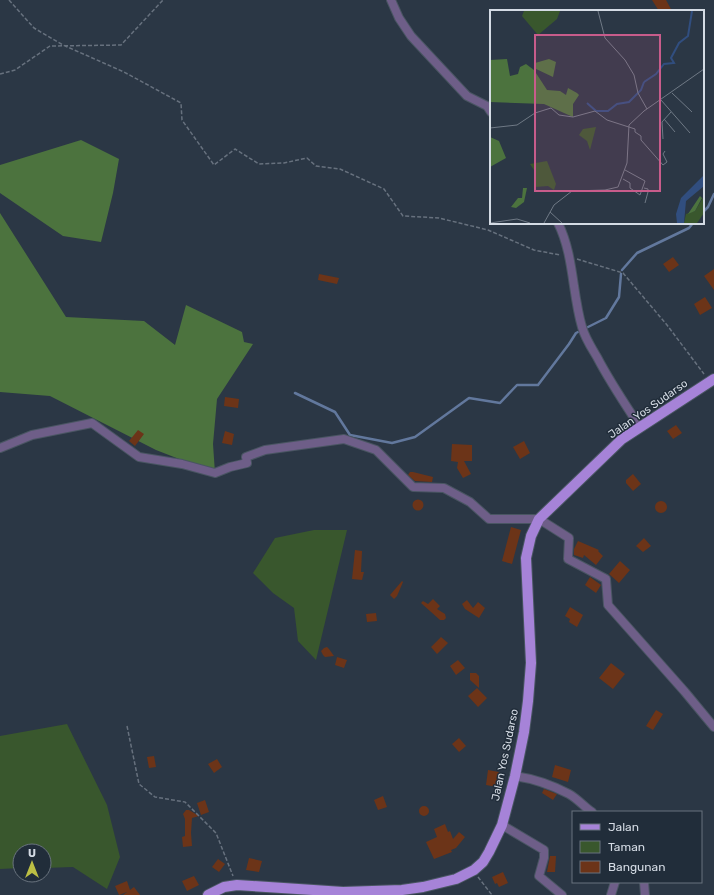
<svg xmlns="http://www.w3.org/2000/svg" width="714" height="895" viewBox="0 0 714 895" font-family="Rubik,sans-serif">
  <style>
    .green { fill: #39572d }
    .forest { fill: #4c733e }
    .lines { fill: none; stroke-linecap: round; stroke-linejoin: round }
    .stream { stroke: #62789d; stroke-width: 2.5 }
    .building { fill: #6c3418 }
    .street-casing { stroke: #495562; stroke-width: 10 }
    .primary-casing { stroke: #495562; stroke-width: 12 }
    .path { stroke: #67717e; stroke-width: 1.5; stroke-dasharray: 4 2; stroke-linecap: butt }
    .street { stroke: #6e5e88; stroke-width: 8 }
    .primary { stroke: #a683d8; stroke-width: 10 }
    .labels { text-anchor: middle; dominant-baseline: central; stroke-width: 3; stroke-linejoin: round; paint-order: stroke }
    .street-label { font-size: 11px; fill: #d4dbe4; stroke: #212d3a }
    .inset-river { fill: none; stroke: #314e7f; stroke-width: 2 }
    .inset-road { fill: none; stroke: #6f7985; stroke-width: 1 }
    .view { fill: #c85c8b; fill-opacity: 0.15; stroke: #c85c8b; stroke-width: 2 }
    .inset-edge { fill: none; stroke: #d4dbe4; stroke-width: 2 }
  </style>
  <rect width="100%" height="100%" fill="#2b3745"/>
  <path class="green" d="M314,530h33l-31,130 -18,-19 -4,-33 -21,-15 -20,-20 22,-35z
    M67,724l40,81 13,52 -13,32 -34,-22 -29,1v-17h-24v17l-20,1v-133z"/>
  <path class="forest" d="M81,140l38,19 -6,34 -12,49 -38,-6 -63,-43v-28z
    M0,213l66,104 78,4 31,24 11,-40 56,27 2,10 9,2 -36,55 -4,45 2,29 -59,-23 -106,-54 -50,-4z"/>
  <g class="lines">
    <path class="stream" d="M703,212l5,-5 6,-13
      M622,270l15,-17 52,-25 4,-5
      M295,393l40,19 15,23 42,8 23,-6 54,-39 31,5 17,-18h21l31,-41 7,-11 30,-15 13,-21 2,-23"/>
  </g>
  <path class="building" d="M652,0h14l6,11h-13z
    M673,257l6,8 -10,7 -6,-8z
    M714,269v21l-10,-14z
    M319,274l20,4 -2,6 -19,-4z
    M705,297l7,11 -12,7 -6,-11z
    M225,397l14,2 -1,9 -14,-2z
    M676,425l6,8 -9,6 -6,-8z
    M138,430l6,4 -9,12 -6,-5z
    M225,431l9,3 -2,11 -10,-2z
    M524,441l6,12 -10,6 -7,-12z
    M452,444l20,1v16h-8l7,13 -8,4 -6,-10 1,-6 -7,-1z
    M410,472h3l20,5 -1,5 -17,-1 -7,-6z
    M633,474l8,10 -8,7 -7,-8v-3z
    M412.5 505a5.5 5.5 0 1 1 11 0a5.5 5.5 0 1 1-11 0Z
    M655 507a6 6 0 1 1 12 0a6 6 0 1 1-12 0Z
    M511,527l10,3 -9,34 -10,-3z
    M644,538l7,8 -8,6 -7,-6z
    M578,541l21,9 -1,1 5,5 -7,9 -12,-10 -1,3 -9,-3v-6z
    M355,550l7,1 -1,21h3l-2,8 -10,-1z
    M620,561l10,9 -11,13 -10,-9z
    M590,577l11,8 -5,8 -11,-8z
    M402,581l1,1 -6,14 -3,3 -4,-4z
    M433,599l7,7 -3,3 8,5 1,4 -2,2h-4l-19,-17 2,-2 5,3z
    M467,600l6,8 5,-6 7,6 -6,10 -14,-9 -3,-5z
    M570,607l13,8 -6,12 -8,-5 1,-3 -5,-3z
    M376,613l1,8 -10,1 -1,-8z
    M441,637l7,6 -11,11 -6,-7z
    M327,647l2,2 5,7 -9,1 -2,-2 -2,-4 3,-3z
    M337,657l10,3 -3,8 -9,-3z
    M458,660l7,8 -9,7 -6,-9z
    M611,663l14,11 -12,15 -14,-11z
    M470,673h6l3,3v12l-9,-8z
    M477,688l10,10 -9,9 -10,-11z
    M656,710l7,4 -10,16 -7,-4z
    M459,738l7,8 -7,6 -7,-8z
    M154,756l2,11 -7,1 -2,-11z
    M217,759l5,8 -8,6 -6,-9z
    M555,765l16,5 -3,12 -16,-5z
    M488,770l11,2 -2,15 -11,-2z
    M544,789l13,5 -4,6 -11,-7z
    M383,796l4,11 -9,3 -4,-10z
    M205,800l4,12 -8,3 -4,-12z
    M419 811a5 5 0 1 1 10 0a5 5 0 1 1-10 0Z
    M186,810h3l10,6 -7,2 -1,15 1,13 -9,1 -1,-10 3,-1v-17l-2,-5z
    M445,824l3,8 2,-1 3,8 6,-7 6,5 -9,11 -5,2 1,2 -18,7 -8,-17 11,-5 -3,-8z
    M550,856h6l-1,16h-8z
    M249,858l13,3 -3,11 -13,-2z
    M218,859l7,5 -6,8 -7,-5z
    M503,872l5,11 -9,4 -2,-4 -2,1 -3,-7z
    M194,876l5,9 -12,6 -5,-10z
    M127,881l3,9 4,-3 6,8h-17l4,-3 -8,3 -4,-9z"/>
  <g class="lines">
    <g class="street-casing">
      <path id="street" d="M391,0l8,18 12,18 56,60 20,10 4,6
        M558,223c16,32 14,70 24,104 3,11 9,20 15,30 13,25 28,47 43,70
        M0,448l32,-13 60,-12 47,34 43,7 33,9 15,-6 17,-4 -1,-6 19,-7 79,-11 32,11 37,37 31,1 26,14 19,17h50l30,19 -1,21 38,20 2,26 77,87 29,35
        M515,776c20,3 37,9 54,18 9,5 15,13 23,18
        M502,825l42,25v8l-5,18 23,19
        M644,882l1,13
        M611,895l4,-13"/>
    </g>
    <g class="primary-casing">
      <path id="primary" d="M208,895l16,-8 13,-2 106,7 59,-2 21,-3 33,-8 18,-9 9,-8 6,-10 13,-27 13,-49 9,-44 4,-31 3,-38 -5,-105 5,-22 8,-17 83,-80 92,-60"/>
    </g>
    <path class="path" d="M9,0l25,28 29,17 61,27 57,31 1,17 32,45 21,-16 24,15 25,-1 23,-5 9,8 24,3 44,20 19,27 36,2 49,12 46,20 26,5
      M0,74l15,-4 35,-24 71,-1 42,-45
      M577,259l46,14 44,52 37,49
      M127,726l12,58 16,13 30,5 31,31 17,43
      M478,877l14,18"/>
    <use href="#street" class="street"/>
    <use href="#primary" class="primary"/>
  </g>
  <g class="labels">
    <g class="street-label">
      <text transform="translate(648 409) rotate(-35)">Jalan Yos Sudarso</text>
      <text transform="translate(505 755) rotate(-78)">Jalan Yos Sudarso</text>
    </g>
  </g>
  <g transform="translate(490 10)">
    <rect width="214" height="214" fill="#2b3745"/>
    <path d="M34,1h36l-3,8 -19,16 -16,-19zM106,117l-6,23 -3,-9 -8,-6 4,-6zM57,151l9,23 -2,6 -6,-4 -13,1 -1,-17 -4,-6zM214,186v17l-7,10h-13l2,-9 9,-3z" fill="#39572d"/>
    <path d="M17,49l3,17 8,-2 2,-7 6,-3 8,6 13,20 13,1 6,4 2,-7 9,5 2,2 -6,9v13l-29,-13 -54,-2v-42zM59,49l7,3 -3,15 -19,-9 1,-5zM0,127l9,4 7,17 -16,9zM33,178h4l-3,14 -8,6 -5,-1 7,-9h4zM210,186l2,2 -7,13 -7,3z" fill="#4c733e"/>
    <path d="M214,165v11l-18,15 -2,22h-7l-1,-9 5,-16z" fill="#314e7f"/>
    <path class="inset-river" d="M154,72l12,-8 8,-10 10,-1 -3,-5 8,-15 9,-7 4,-25M97,93l9,8h12l9,-7 12,-2 12,-12 3,-8"/>
    <path class="inset-road" d="M108,1l7,27 20,22 9,15 4,18 9,16M182,83l20,19M171,90l29,33M174,109l11,13M0,118l27,-3 18,-12 16,-5 8,7 14,2 22,-6 12,9 28,9v3l6,4v4l22,25 4,-3 -4,-8 2,-3M173,129l-1,-17 9,-10M133,169l7,4v5l10,7 5,-14 -20,-11M154,178l4,1v3l-3,11M60,202l12,11M0,213l27,-4 13,4M54,213l10,-18 18,-14 33,-1 13,-3 9,-24 2,-38 15,-14 60,-42"/>
    <path class="view" d="M45,25h125v156h-125z"/>
    <rect width="214" height="214" class="inset-edge"/>
  </g>
  <rect x="572" y="811" width="130" height="72" fill="#212d3a" stroke="#69737e"/>
  <rect x="580" y="824" width="20" height="6" fill="#a683d8" stroke="#69737e"/>
  <text x="608" y="831" font-size="12" fill="#d4dbe4">Jalan</text>
  <rect x="580" y="841" width="20" height="12" fill="#39572d" stroke="#69737e"/>
  <text x="608" y="851" font-size="12" fill="#d4dbe4">Taman</text>
  <rect x="580" y="861" width="20" height="12" fill="#6c3418" stroke="#69737e"/>
  <text x="608" y="871" font-size="12" fill="#d4dbe4">Bangunan</text>
  <g transform="translate(32 863)"><circle r="19" fill="#212d3a" stroke="#69737e"/>
  <path d="M0-3L7 15L0 10L-7 15Z" fill="#bcbf44"/>
  <text y="-6" font-size="11" font-weight="bold" text-anchor="middle" fill="#d4dbe4">U</text>
  </g>
</svg>
